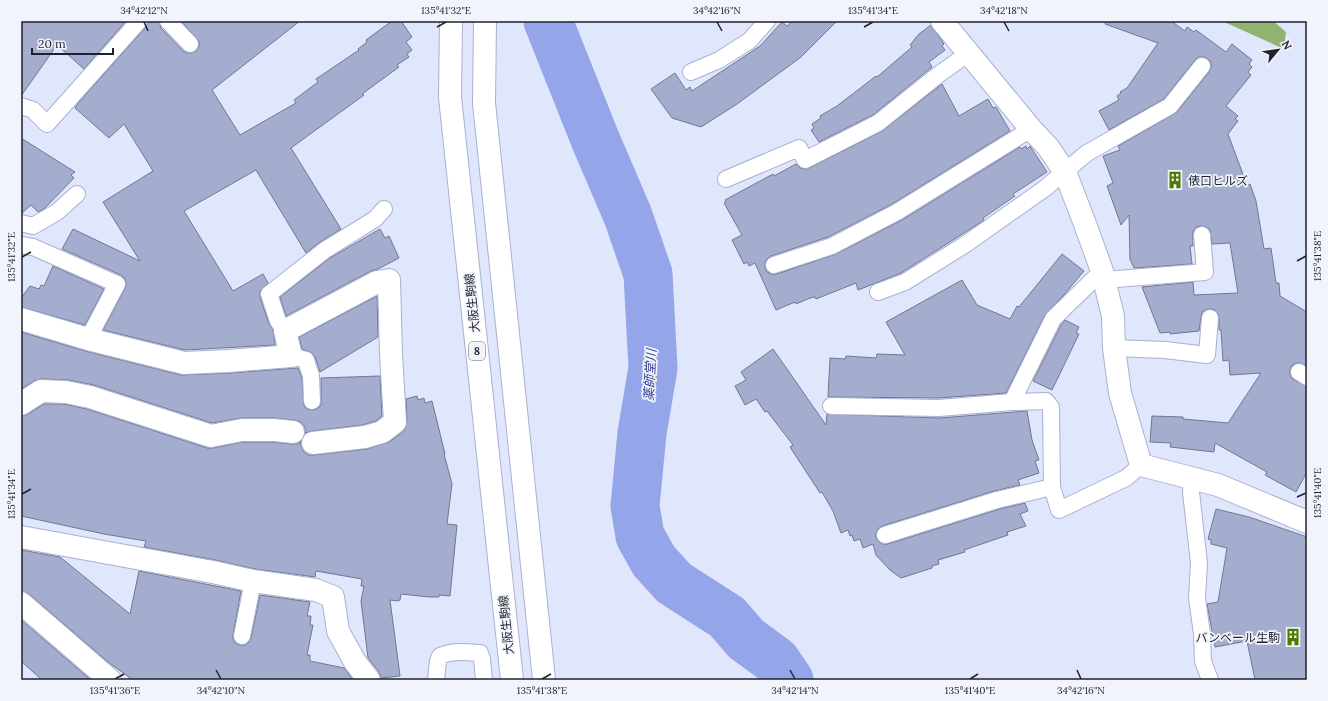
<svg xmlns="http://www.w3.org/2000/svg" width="1328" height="701" viewBox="0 0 1328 701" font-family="Lora,'Noto Sans JP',serif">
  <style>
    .forest { fill: #90b46f }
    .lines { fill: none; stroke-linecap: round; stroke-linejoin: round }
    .river { stroke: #94a5e9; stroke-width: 49 }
    .building { fill: #a4adcd; stroke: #6f7795 }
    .lane-casing { stroke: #a8b1d1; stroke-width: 18 }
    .street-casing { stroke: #a8b1d1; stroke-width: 24 }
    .primary-casing { stroke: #a8b1d1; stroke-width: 24 }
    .lane { stroke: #fff; stroke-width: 16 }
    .street { stroke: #fff; stroke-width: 22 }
    .primary { stroke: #fff; stroke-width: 22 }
    .ticks { fill: none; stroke: #1e212e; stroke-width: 1.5 }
    .labels { text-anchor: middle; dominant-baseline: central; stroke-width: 3.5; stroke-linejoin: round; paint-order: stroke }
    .shield { fill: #f2f4fb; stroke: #5e606c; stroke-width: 1 }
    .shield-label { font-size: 11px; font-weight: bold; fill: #1e212e }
    .poi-label { font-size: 12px; fill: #1e212e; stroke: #f2f4fb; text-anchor: start }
    .street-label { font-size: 12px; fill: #1e212e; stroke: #f2f4fb }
    .water-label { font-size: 13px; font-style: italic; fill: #364191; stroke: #f2f4fb }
    .neatline { fill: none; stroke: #1e212e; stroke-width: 1.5 }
    .ticks-label { font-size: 10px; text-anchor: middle; fill: #1e212e }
  </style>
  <rect width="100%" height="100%" fill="#e0e6fb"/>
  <path class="forest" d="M1222,21h51l13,11 -2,17z"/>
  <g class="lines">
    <path class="river" d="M548,21l47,118 33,77 20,58 5,94 -11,65 -7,73 5,30 14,25 20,22 53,34 19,22 30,22 13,19"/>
  </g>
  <path class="building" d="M21,21h105l-42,48 -27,-24 -36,51z
    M148,21h11l2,7 22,23 4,2h5l4,-2 3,-4v-6l-18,-20h119l-88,69 28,45 56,-32 -2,-3 24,-18 -2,-3 43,-29 -1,-1 9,-7 -1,-2 26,-19h9l11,16 -6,5 6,8 -5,4 2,3 -12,8 2,2 -37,27 2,1 -73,53 50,81 -21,13 -14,11 -50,-83 -72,41 49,80 30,-17 5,9 -8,8v6l9,27 4,6 2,15 -90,5 -82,-20 22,-42 1,-4 -1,-5 -4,-4 -59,-26 11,-20 67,32 -37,-59 50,-31 -29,-47 -15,14 -34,-30 4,-6 67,-75z
    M793,21h44l-36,36 -64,47 -36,23 -29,-9 -21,-29 24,-16 11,17 4,-3 2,4 68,-45 22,-24 5,4z
    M1106,21h65l14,10 2,-4 7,5 2,-2 30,22 6,-8 20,16 -3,4 3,3 -4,5 3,3 -25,31 12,10 -3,3 3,2 -10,13 19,51 3,-1 6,17 8,48 7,-1 5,35h3l1,13 27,16v54l-7,-3h-5l-4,4 -1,4v5l4,4 13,6v86l-11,20 -31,-17 2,-3 -52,-29 -1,9 -44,-5 1,-4 -21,-1 2,-26 31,1v2l45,4 33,-50 -31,2 -1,-15 -6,1 -2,-31h-2v-12l-1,-4 -3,-4 -5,-1 -4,1 -4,2 -1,5 -2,14 -29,3v-2l-10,1 -18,-46 51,-5 1,13 44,-2 -8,-50 -18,1 -2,-14 -4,-3 -5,-1 -5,1 -3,4v15h-3l2,18 -58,4 -4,-9 -1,-44 -8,10 -14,-39 6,-3 -10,-27 17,-6 -2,-4 59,-34 32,-40 2,-5v-5l-3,-3 -4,-2h-6l-3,3 -31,39 -55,31 -10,-19 20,-11 -2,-4 4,-3 -1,-1 7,-4 31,-45 -53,-19z
    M931,25l13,19 -2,2 3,4 -16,12 3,5 -59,48 -54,27 -8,-12 3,-2 -2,-4 9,-6 -1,-2 17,-10 39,-30 1,1 35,-30 -2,-2 9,-11z
    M942,84l17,32 29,-17 5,9 3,-1 14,24 -118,73 -64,33 -57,19 -4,3 -2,4v5l2,4 5,2h5l59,-20 66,-34 118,-73 1,2 5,-3 1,3 3,-3 17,26 -34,22 2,2 -32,22 1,2 -9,6 -74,47 -43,17 -2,-7 -40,16 -1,-2 -5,1 -14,6 -1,-2 -19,8 -21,-47 -6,3 -2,-4 -3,2 -12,-24 10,-5 -18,-32 2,-1 -1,-2 48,-26 1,2 22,-12 4,4 5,1 4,-1 73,-37z
    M21,138l54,34 -4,3 3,3 -30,31 -6,3 -7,-7 -10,9z
    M380,229l5,9 4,-2 10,22 -21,11 -7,2 -85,45 -6,-19 50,-39z
    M1062,254l22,17 -20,24 -19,20 -39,78 -67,5 -111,-1 2,-39 15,1 1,-3 30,2 1,-4 28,1 -19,-33 76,-42 15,25 33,14 7,-13 2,1z
    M53,266l51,23 -19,36 -64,-18v-9l9,-12 9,3 2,-4 3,1z
    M377,296l1,41 -58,35 -5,-15 -3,-4 -10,-4 -3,-12z
    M1065,320l14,7 -3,6 3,1 -27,56 -19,-9 28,-56z
    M21,332l64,19 96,24 49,-2 68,-5 4,10 2,28 3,3 5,1 5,-1 4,-4v-27l59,-2 2,40 -6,5 -14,4 -50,6 -7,2v-6l-4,-5 -7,-2 -20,-2h-32l-30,5 -118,-38 -26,-5 -27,-1 -7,2 -13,8z
    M773,349l53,76 1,-11 112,4 88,-7 5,29 7,20 -4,1 4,12 -21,7 2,5 -26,6 -112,35 -4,3 -2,4v5l3,4 4,2h5l112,-35 25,-6 3,8 -8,3 6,12 -19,6 1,3 -44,15 1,2 -27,8 1,4 -7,2v2l-31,10 -11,-8 -14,-15 -3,-11 -10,4 -3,-9 -6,2 -2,-6 -2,1 -2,-6 -7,3 -8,-22 -11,-19 -2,1 -30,-46 3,-2 -26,-34 -2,1 -9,-13 -11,6 -10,-19 11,-6 -5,-8z
    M417,396l1,4 6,-2 1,5 7,-2 13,53h-1l8,30 -5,40 10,1 -7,71 -11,-1v2h-10l-28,-3 -1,6 -2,1 -8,-1 10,76 -19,2 -2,-6 -11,-14 -7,-57 3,-15h-3l1,-7 -46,-8 -1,6 -60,-8 -40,-9 -71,-13 2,-6 -42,-7 -83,-18v-100l7,-2 16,-10h20l23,5 120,39h6l30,-6h30l19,2h6l3,-3v4l2,6 5,4h6l53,-6 22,-7 14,-10 3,-5 1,-6 -1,-22z
    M1216,509l33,8 58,20v143h-52l-8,-39 -32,6 -8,-43 11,-2 9,-54 -16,-4v-4l-3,-1z
    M21,550l39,7 70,57 9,-43 102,20 -8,44v4l2,4 6,2h4l4,-3 2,-4 9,-43 50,7 -3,14h4l-1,9h3l-6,30h3v6l34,7 7,9v3h-218l-25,-18 -79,-68 -8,-3z
    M21,620l70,60h-49l-21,-19z"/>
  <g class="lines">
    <g class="lane-casing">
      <path id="lane" d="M168,21l22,23
        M691,72l28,-12 30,-19 18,-20
        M21,106l12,4 14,14 92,-103
        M726,179l73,-31 6,12 73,-37 60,-48 31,-22
        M21,223l12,3 24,-14 20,-18
        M21,245l12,2 84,37 -29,55
        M774,265l58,-19 65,-34 134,-83
        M1104,280l101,-8 -3,-37
        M878,292l27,-10 61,-38 78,-55 43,-36 83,-47 32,-40
        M285,331l-7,-10 -9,-27 56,-44 50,-31 9,-10
        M1114,348l51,2 42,5 3,-37
        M291,356l15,4 5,16 1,25
        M1299,372l8,5
        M1012,402l41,-83 49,-48
        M831,406l108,2 73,-6 34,-1 5,6 1,80 7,23 67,-32 15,-13
        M1192,478l-1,14 8,71 -2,35 5,36 1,27 7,19
        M885,535l112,-35 55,-13
        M242,636l11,-55
        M436,680l2,-19 2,-5c13,-6 27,-4 40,-3l2,6 2,21"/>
    </g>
    <g class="street-casing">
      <path id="street" d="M942,21l89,108 17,18 17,25 20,52 17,47 11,45 1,32 6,45 21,72 77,20 89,37
        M21,319l67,20 96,24 45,-2 62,-5 -6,-25 92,-49 12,-2 2,74 4,68 -13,10 -17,5 -52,6
        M21,404l20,-13 25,1 24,5 121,39 31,-6h32l19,2
        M21,537l192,35 40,9 63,9 17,7 5,34 17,31 14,18
        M21,603l89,77"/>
    </g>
    <g class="primary-casing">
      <path id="primary" d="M451,21l-1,76 62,583
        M485,21l-1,82 60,577"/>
    </g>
    <use href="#lane" class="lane"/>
    <use href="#street" class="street"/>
    <use href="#primary" class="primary"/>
  </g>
  <path class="ticks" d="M144,22l4,9M717,22l5,9M1004,22l5,9M437,27l9,-5M864,27l9,-5M22,257l9,-5M1297,261l9,-5M22,494l9,-5M1297,497l9,-4M216,670l5,9M790,670l5,9M1077,670l4,9M115,679l9,-5M542,679l9,-5M970,679l8,-5"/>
  <defs>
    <g id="building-bare" transform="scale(1.38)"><path d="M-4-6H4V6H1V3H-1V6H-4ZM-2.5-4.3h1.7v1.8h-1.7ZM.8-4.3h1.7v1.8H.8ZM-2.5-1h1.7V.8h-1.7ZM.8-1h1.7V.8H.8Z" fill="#4c7b01" stroke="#f2f4fb" stroke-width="2.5" paint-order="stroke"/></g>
  </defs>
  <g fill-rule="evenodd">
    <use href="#building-bare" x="1175" y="180"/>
    <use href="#building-bare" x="1293" y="637"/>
  </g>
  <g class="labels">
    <rect class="shield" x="469" y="342" width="16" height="18" rx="3"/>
    <g class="shield-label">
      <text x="477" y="351">8</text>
    </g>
    <g class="poi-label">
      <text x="1188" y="180">俵口ヒルズ</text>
      <text x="1280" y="637" text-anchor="end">バンベール生駒</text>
    </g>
    <g class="street-label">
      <text transform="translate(472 303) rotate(-96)">大阪生駒線</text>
      <text transform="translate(506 625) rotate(-96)">大阪生駒線</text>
    </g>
    <g class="water-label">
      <text transform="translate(650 375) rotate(-87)">薬師堂川</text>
    </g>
  </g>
  <rect width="1328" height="701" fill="none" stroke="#f2f4fb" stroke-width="44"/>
  <g transform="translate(1278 50) rotate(61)" stroke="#f2f4fb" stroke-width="3" paint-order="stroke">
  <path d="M0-3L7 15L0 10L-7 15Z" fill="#1e212e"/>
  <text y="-6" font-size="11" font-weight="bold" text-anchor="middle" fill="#1e212e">N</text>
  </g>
  <path d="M32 48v6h81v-6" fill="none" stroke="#1e212e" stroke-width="2"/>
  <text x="38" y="48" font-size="12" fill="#1e212e" stroke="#f2f4fb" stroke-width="3" paint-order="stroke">20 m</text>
  <rect x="22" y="22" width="1284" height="657" class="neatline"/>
  <g class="ticks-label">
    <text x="144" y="14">34°42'12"N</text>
    <text x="446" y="14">135°41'32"E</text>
    <text x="717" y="14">34°42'16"N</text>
    <text x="873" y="14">135°41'34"E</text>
    <text x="1004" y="14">34°42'18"N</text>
    <text transform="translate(1317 256) rotate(-90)" y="4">135°41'38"E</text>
    <text transform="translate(11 257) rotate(-90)" y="4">135°41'32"E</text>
    <text transform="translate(1317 493) rotate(-90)" y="4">135°41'40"E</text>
    <text transform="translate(11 494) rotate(-90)" y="4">135°41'34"E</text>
    <text x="115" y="694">135°41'36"E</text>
    <text x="221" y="694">34°42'10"N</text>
    <text x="542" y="694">135°41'38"E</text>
    <text x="795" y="694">34°42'14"N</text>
    <text x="970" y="694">135°41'40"E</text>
    <text x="1081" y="694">34°42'16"N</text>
  </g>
</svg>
